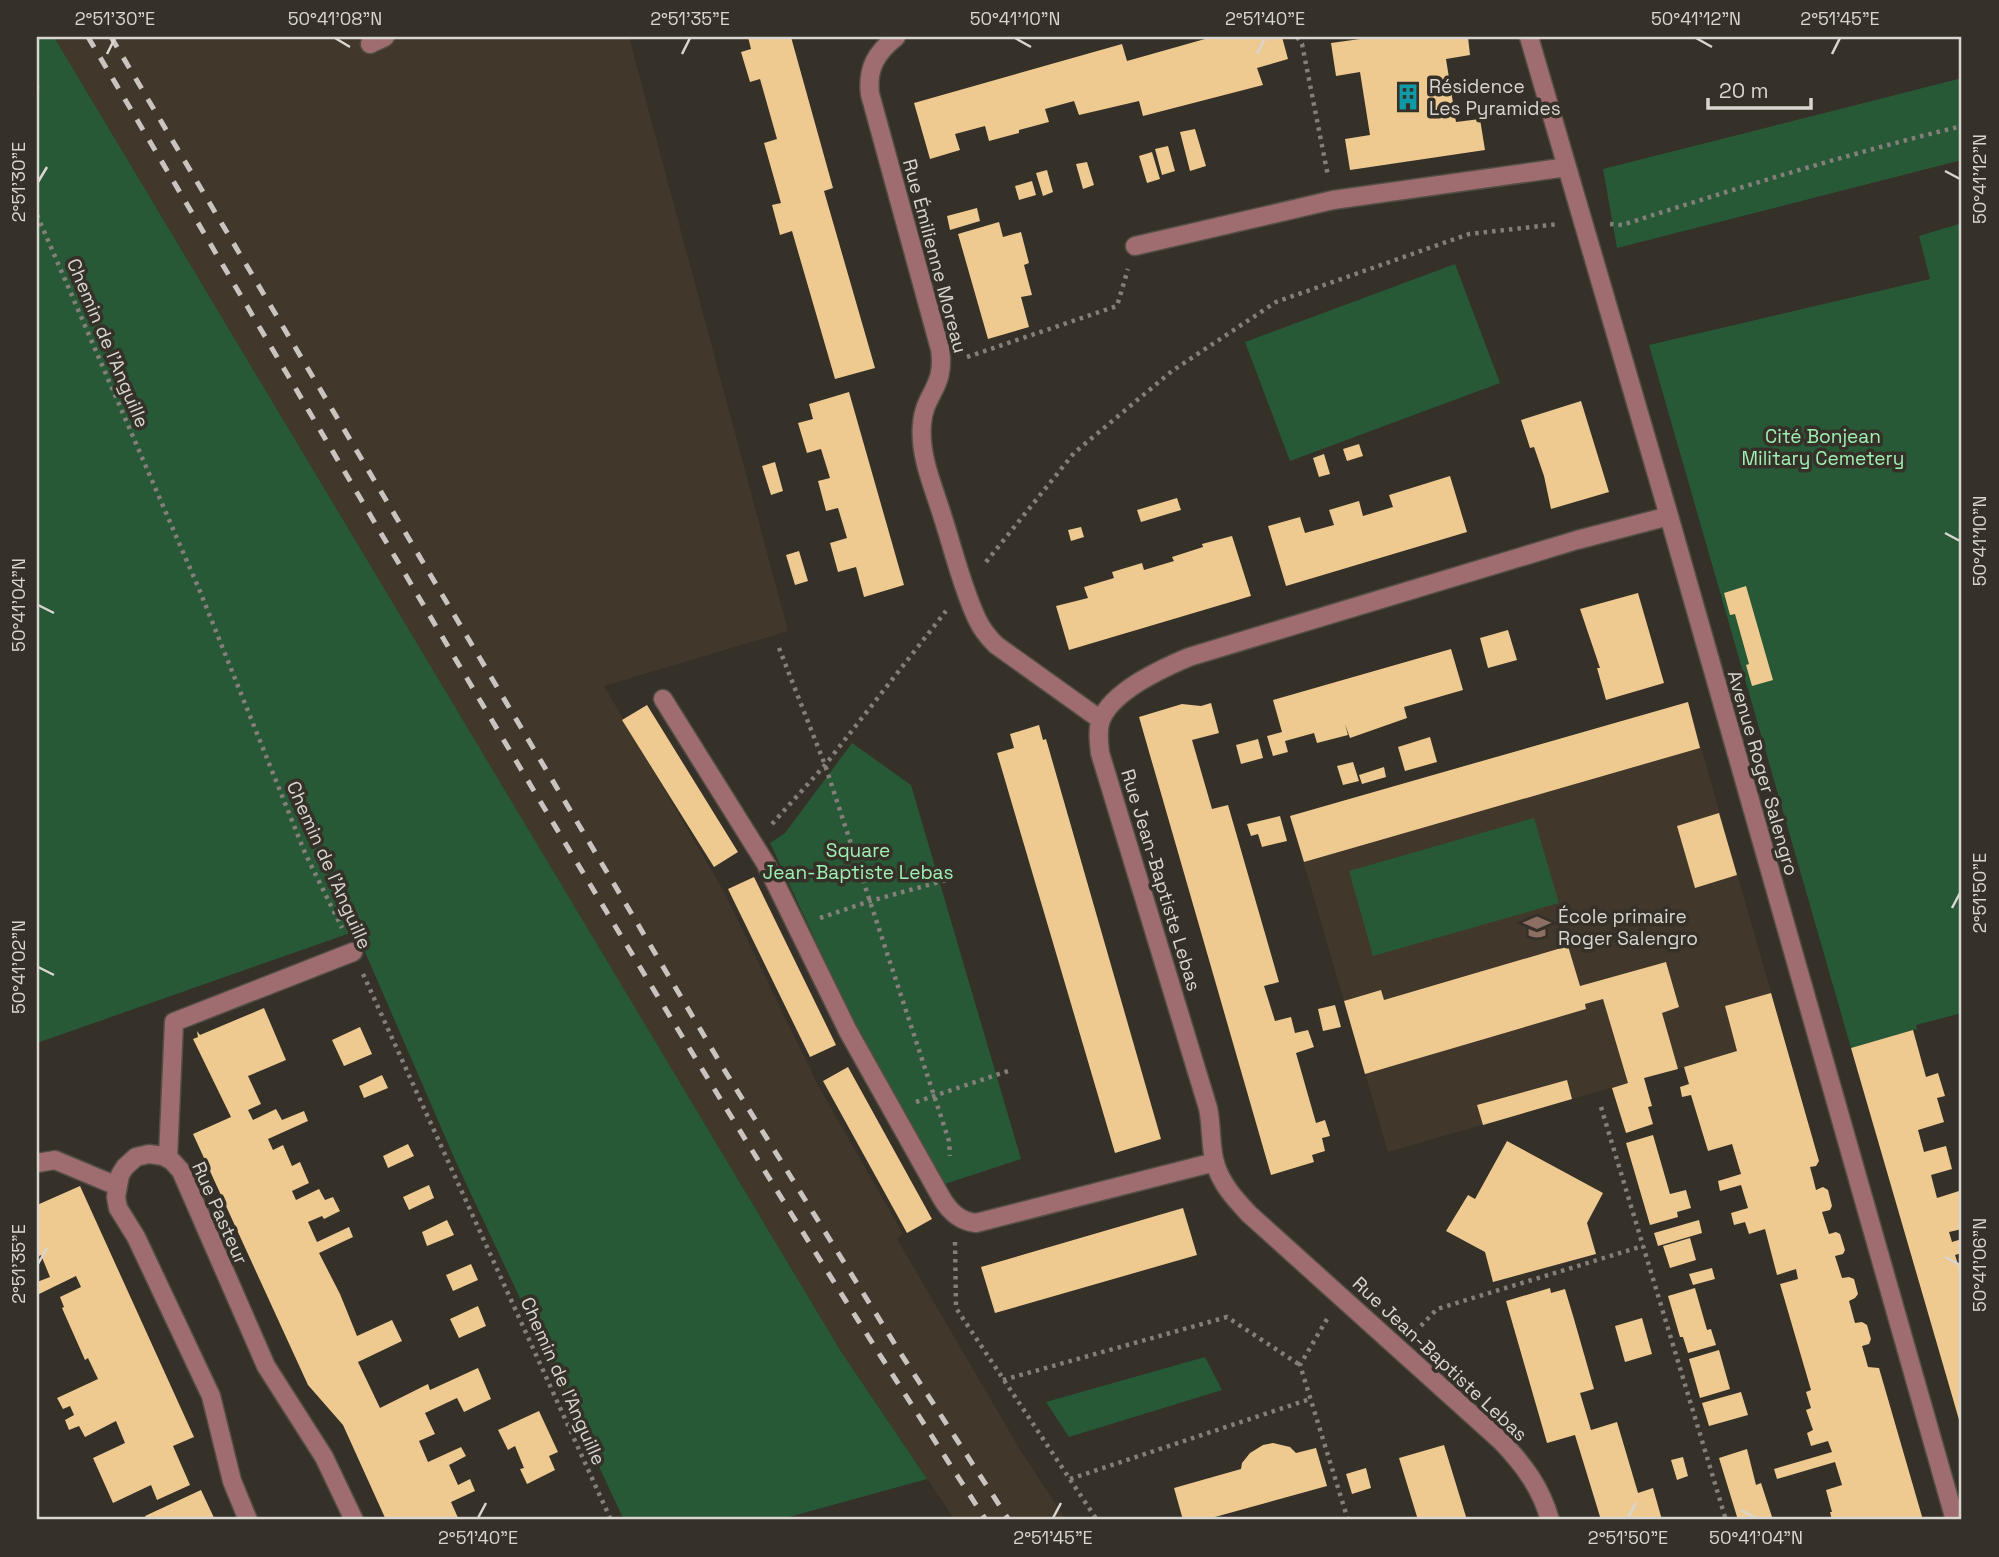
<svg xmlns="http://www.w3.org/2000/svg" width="1999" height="1557" viewBox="0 0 1999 1557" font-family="'Space Grotesk',sans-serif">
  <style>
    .built { fill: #41382b }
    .green { fill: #285936 }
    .building { fill: #eeca91 }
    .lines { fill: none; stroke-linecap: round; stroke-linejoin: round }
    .minor-casing { stroke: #534e46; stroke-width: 21 }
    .path { stroke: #847f79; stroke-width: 4.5; stroke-dasharray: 3.5 5; stroke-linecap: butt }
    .minor { stroke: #9f6c6f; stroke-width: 18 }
    .rail { stroke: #c9c4bf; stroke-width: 5; stroke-dasharray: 12 12; stroke-linecap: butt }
    .ticks { fill: none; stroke: #d9d5d0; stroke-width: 2.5 }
    .labels { text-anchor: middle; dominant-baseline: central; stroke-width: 7; stroke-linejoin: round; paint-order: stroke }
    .poi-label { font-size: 19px; fill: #d9d5d0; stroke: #353028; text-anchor: start }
    .street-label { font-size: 19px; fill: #d9d5d0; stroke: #353028 }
    .park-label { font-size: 19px; fill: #9ff0b3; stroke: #353028 }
    .neatline { fill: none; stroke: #d9d5d0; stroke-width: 2.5 }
    .ticks-label { font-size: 18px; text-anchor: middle; fill: #d9d5d0 }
  </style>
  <rect width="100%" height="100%" fill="#353028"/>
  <path class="built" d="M54,37h575l159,594 -184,55 120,206 95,195 84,147 -6,5 122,209 47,72h-111l-115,-170z
    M1688,702l96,336 -396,114 -98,-336z"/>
  <path class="green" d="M37,37h17l786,1313 87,129 -149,41h-154l-168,-358 -100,-231 -319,112z
    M1962,78v82l-345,88 -14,-79z
    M1962,223v790l-46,12 1,4 -66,19 -202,-703 281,-66 -11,-43z
    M1455,264l45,119 -210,78 -45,-119z
    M852,743l59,42 110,374 -79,26 -87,-160 -85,-182 15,-10z
    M1534,818l25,85 -186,53 -24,-85z
    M1205,1357l17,33 -153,47 -23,-35z"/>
  <path class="building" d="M748,37h43l42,151 -9,3 51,177 -40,11 -43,-148 -12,4 -8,-30 9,-2 -17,-60 13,-4 -17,-60 -10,3 -9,-30 10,-3z
    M1212,37h70l6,22 -31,9 6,17 -31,8 -89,23 -4,-15 -60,14 -5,-14 -29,8 4,13 -30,8v3l-30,8 -4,-15 -30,8 5,16 -30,9 -16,-56 208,-59 5,17z
    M1375,37h93l2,18 -24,4 10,63 24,-3 5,31 -135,20 -5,-31 25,-4 -10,-63 -24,4 -5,-33z
    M1195,129l11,37 -16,5 -10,-39z
    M1168,146l7,25 -13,4 -7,-26z
    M1152,152l8,27 -13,4 -8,-27z
    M1087,162l7,23 -11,4 -7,-25z
    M1047,170l6,22 -10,4 -7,-23z
    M1032,181l4,14 -17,5 -4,-14z
    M977,208l3,13 -30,9 -3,-14z
    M999,222l4,15 18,-5 8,31 -5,2 8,30 -11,2 8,30 -41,12 -30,-105z
    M849,392l55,193 -40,12 -8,-30 -18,5 -8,-29 17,-5 -9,-30 -12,3 -8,-30 12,-3 -9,-29 -14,4 -9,-30 15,-4 -4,-15z
    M1581,401l28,91 -58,17 -7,-33 -10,-29 -4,1 -9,-28z
    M1359,444l4,12 -16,5 -4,-12z
    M1324,454l6,20 -11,3 -6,-19z
    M775,462l8,29 -12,4 -9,-29z
    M1450,476l17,56 -181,54 -18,-60 32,-9 5,16 29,-8 -5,-15 30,-9 4,15 30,-9 -4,-12z
    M1177,498l4,12 -40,12 -4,-12z
    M1081,527l3,10 -13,4 -3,-11z
    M1232,536l19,60 -182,54 -13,-44 32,-8 -4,-11 30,-9 -2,-6 30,-9 2,7 30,-9 -2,-4 31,-10 -1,-3z
    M799,551l9,30 -13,4 -9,-30z
    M1746,586l27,94 -21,6 -6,-21 3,-1 -14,-50 -5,1 -6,-22z
    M1638,593l26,90 -58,17 -9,-32h3l-20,-59z
    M1508,630l9,30 -29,8 -8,-30z
    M1451,649l12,41 -59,17 3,11 -57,20 -5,-14 3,11 -31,8 -3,-10 -29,8 3,11 -15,4 -6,-20 15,-4 -9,-32z
    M1688,702l12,46 -396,114 -14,-46z
    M1211,703l8,30 -27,7 20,69 16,-4 51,177 -15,4 11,35 16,-4 4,16 13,-3 6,17 -18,6 20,70 9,-3 5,16 -8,2 3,13 -13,4 2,7 -43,13 -132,-458 43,-13 19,2z
    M647,705l91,147 -24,15 -92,-147z
    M1039,725l4,15 3,-1 115,400 -46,14 -118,-400 17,-5 -4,-14z
    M1430,737l7,25 -32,9 -7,-24z
    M1258,739l5,19 -22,6 -5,-19z
    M1353,762l6,19 -16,4 -6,-19z
    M1384,767l2,10 -24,7 -3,-9z
    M1719,813l18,62 -42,13 -18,-62z
    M1280,816l7,25 -25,6 -4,-13 -7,2 -4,-12z
    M754,877l82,168 -26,12 -82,-168z
    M1568,946l12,40 86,-24 13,45 -17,6 16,56 -34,9 8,28 -4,1 5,17 -27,9 -14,-45 16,-5 -25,-84 -18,5 1,5 -221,65 -21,-73 37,-11 3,10z
    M1771,993l48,168 -3,5 -6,1 3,11 3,12 7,-3 5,3 4,16 -2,4 -8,2 7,22 7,-2 4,2 5,16 -2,4 -8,2 7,22 7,-1 5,2 4,15 -3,4 -6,3 6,22 7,-1 5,3 4,14 -2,5 -7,2 3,10 3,11 11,1 44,152h-91l-2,-8h2l-6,-22 16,-5 -7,-23 -58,17 -3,-10 58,-17 -4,-11 -17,5 -4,-13 6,-3 -7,-20 5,-2 -5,-16 5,-2 -31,-106 18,-5 -2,-10 -19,6 -12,-46 -16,5 -4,-12 -11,3 -3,-12 17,-5 -7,-23 -21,6 -2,-10 23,-7 -9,-30 -24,7 -17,-56 -9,2 -2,-10 9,-3 -5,-17 53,-16 -12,-45z
    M1335,1005l6,22 -18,4 -5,-22z
    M264,1008l22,52 -38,16 13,28 -13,6 5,10 23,-11 6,11 22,-9 4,10 -40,18 5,11 10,-5 9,21 8,-4 9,21 -17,8 4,9 23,-11 6,11 8,-3 7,14 -16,8 -2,-3 -14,6 9,20 32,-15 4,10 -34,16 21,41 17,42 35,-16 10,21 -44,21 22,46 48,-24 2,6 48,-22 13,31 -27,13 -7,-14 -32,15 10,21 -16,7 9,21 33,-15 5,9 -17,9 9,20 12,-6 5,12 -24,11 8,18h-73l-43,-95 -35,-40 -115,-251 38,-17 -38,-78 5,-2 -1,-6 3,4z
    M360,1027l12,27 -28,12 -12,-26z
    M1913,1030l13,47 12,-4 7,23 -8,2 7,24 -26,8 6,22 22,-6 6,23 -21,6 6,23 22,-7 3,11v27l-13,3 3,10 10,-3v14l-7,2 3,9 4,-2v168l-111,-382z
    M848,1067l84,152 -25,14 -84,-152z
    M382,1075l6,13 -24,10 -5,-12z
    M1567,1080l5,19 -89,26 -6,-20z
    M1653,1135l17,59 16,-4 5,18 -14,4 1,5 -28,8 -24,-82z
    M1507,1141l96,52 -16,30 9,31 -103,28 -8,-30 -39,-21 22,-36 7,4z
    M408,1144l6,12 -26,12 -5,-12z
    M429,1185l5,13 -25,12 -6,-13z
    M80,1186l114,251 -21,9 17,39 -33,15 -6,-15 -38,18 -20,-45 32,-15 -9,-22 -31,16 -6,-11 -10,4 -4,-10 9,-5 -4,-9 -7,3 -6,-11 41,-19 -10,-21 -3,2 -23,-52 2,-1 -4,-10 21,-10 -5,-11 -39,19v-13l13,-5 -9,-22 -4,2v-52z
    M1183,1208l14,47 -202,58 -14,-46z
    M447,1220l7,15 -27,11 -5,-14z
    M1699,1220l3,13 -44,13 -4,-13z
    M1690,1238l6,22 -26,8 -7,-22z
    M471,1264l7,16 -25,11 -7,-16z
    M1712,1268l3,11 -22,6 -4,-11z
    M1550,1288l1,5 14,-4 9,30 20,70 -14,4 11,37 26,-8 21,71 15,-5 9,32h-61l-26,-85 -28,8 -41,-142z
    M1695,1288l12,42 4,-1 5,16 -28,8 -5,-16h-3l-12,-41z
    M478,1306l8,20 -27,12 -9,-19z
    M1642,1318l10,36 -27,8 -10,-36z
    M1719,1350l11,39 -30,9 -11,-39z
    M1741,1392l7,23 -39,11 -7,-23z
    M539,1411l19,41 -9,4 6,14 -28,14 -7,-15 4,-1 -9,-22 -7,4 -10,-20z
    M1273,1443l17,4 6,6 20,-5 11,38 -123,34h-21l-9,-32 67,-19 1,-6 8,-10 13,-8z
    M1444,1445l23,75h-49l-19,-62z
    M1747,1449l9,36 5,-2 12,37h-35l-19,-62z
    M1683,1457l5,19 -11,4 -6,-20z
    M1366,1468l5,20 -19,6 -6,-20z
    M201,1490l14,30h-68l-2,-4z"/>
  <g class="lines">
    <g class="minor-casing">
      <path id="minor" d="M896,37c-20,16 -29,31 -26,57l70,255c6,39 -16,44 -18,75 -3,32 12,64 21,94 11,34 19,69 34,101 5,11 11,18 19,26l105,75
        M1529,37l140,479 286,1004
        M370,44l15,-7
        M1135,246l198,-46 234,-33
        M663,699l103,165 82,167 93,166c8,14 18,24 35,26l239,-61
        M168,1158l6,-136 179,-70
        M37,1163l18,-3 62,26
        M248,1520l-16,-39 -21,-85 -75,-159 -18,-29 -2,-11 4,-22 5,-8 11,-10 13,-3 14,2 9,5 9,10 85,195 58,91 30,63
        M1550,1520c-9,-32 -26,-55 -49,-79l-252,-227c-14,-15 -28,-30 -34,-51 -5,-17 -3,-37 -7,-55l-108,-355c-1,-11 -3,-23 1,-33 11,-29 62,-52 88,-63l388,-117 92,-24"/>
    </g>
    <path class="path" d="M1297,37l5,7 26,132
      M37,86v6
      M37,215l162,374 106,264 37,75
      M1610,224l12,1c112,-36 225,-71 340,-99
      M967,357l150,-51 11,-37
      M986,562l88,-109 98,-82 104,-69 193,-68 90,-10
      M779,648l46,117 124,376 1,15
      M772,824l53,-59 121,-154
      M820,918l50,-17 80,-22
      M363,974l248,546
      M916,1102l92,-31
      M1601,1107l125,413
      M955,1242l1,66 141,212
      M1327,1319l-27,46 48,155
      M1415,1332l22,-23 206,-63
      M1003,1380l224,-63 73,48
      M1070,1479l240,-80"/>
    <use href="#minor" class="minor"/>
    <path class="rail" d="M88,37c295,497 583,999 898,1483
      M111,37l614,1034 176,283 108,166"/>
  </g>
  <path class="ticks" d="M335,38l15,9M1015,38l16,9M1696,38l16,9M107,54l8,-16M682,54l8,-16M1257,54l8,-16M1832,54l8,-16M1945,171l15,8M38,182l9,-15M1945,533l15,8M38,605l16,8M1952,908l8,-15M38,967l16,8M1945,1257l15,8M38,1264l9,-16M1741,1510l15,8M478,1518l8,-15M1053,1518l8,-15M1628,1518l8,-15"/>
  <defs>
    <g id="building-bare" transform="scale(2.1)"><path d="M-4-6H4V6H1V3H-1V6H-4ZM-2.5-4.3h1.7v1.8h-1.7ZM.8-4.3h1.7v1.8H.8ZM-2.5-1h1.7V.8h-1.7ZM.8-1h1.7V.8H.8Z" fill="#0f9aa8" stroke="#353028" stroke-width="2.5" paint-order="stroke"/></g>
    <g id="school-bare" transform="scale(2.1)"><path d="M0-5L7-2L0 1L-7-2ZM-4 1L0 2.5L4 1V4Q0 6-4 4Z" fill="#8d6e63" stroke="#353028" stroke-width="2.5" paint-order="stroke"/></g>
  </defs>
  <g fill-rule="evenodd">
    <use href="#building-bare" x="1408" y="97"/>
    <use href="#school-bare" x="1537" y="927"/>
  </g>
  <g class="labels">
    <g class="poi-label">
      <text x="1429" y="86">Résidence<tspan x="1429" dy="22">Les Pyramides</tspan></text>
      <text x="1558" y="916">École primaire<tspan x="1558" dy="22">Roger Salengro</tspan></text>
    </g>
    <g class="street-label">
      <text transform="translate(935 256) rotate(75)">Rue Émilienne Moreau</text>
      <text transform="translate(108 343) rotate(67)">Chemin de l'Anguille</text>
      <text transform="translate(1763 773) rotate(74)">Avenue Roger Salengro</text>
      <text transform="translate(329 865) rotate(66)">Chemin de l'Anguille</text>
      <text transform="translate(1161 880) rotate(73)">Rue Jean-Baptiste Lebas</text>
      <text transform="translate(220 1213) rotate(66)">Rue Pasteur</text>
      <text transform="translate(1440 1359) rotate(43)">Rue Jean-Baptiste Lebas</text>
      <text transform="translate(563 1381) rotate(66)">Chemin de l'Anguille</text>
    </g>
    <g class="park-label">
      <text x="1823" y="436">Cité Bonjean<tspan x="1823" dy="22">Military Cemetery</tspan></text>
      <text x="858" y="850">Square<tspan x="858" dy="22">Jean-Baptiste Lebas</tspan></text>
    </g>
  </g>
  <rect width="1999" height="1557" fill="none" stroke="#353028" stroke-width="77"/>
  <path d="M1708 98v10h103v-10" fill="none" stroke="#d9d5d0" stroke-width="3.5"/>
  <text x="1719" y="98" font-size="21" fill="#d9d5d0" stroke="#353028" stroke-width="5" paint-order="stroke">20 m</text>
  <rect x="38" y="38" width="1922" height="1480" class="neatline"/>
  <g class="ticks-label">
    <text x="115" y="25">2°51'30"E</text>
    <text x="335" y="25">50°41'08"N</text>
    <text x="690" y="25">2°51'35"E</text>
    <text x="1015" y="25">50°41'10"N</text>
    <text x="1265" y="25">2°51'40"E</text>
    <text x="1696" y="25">50°41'12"N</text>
    <text x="1840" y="25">2°51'45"E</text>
    <text transform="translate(1980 179) rotate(-90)" y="6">50°41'12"N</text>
    <text transform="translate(19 182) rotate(-90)" y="6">2°51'30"E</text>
    <text transform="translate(1980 541) rotate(-90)" y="6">50°41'10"N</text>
    <text transform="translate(19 605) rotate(-90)" y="6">50°41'04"N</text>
    <text transform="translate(1980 893) rotate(-90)" y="6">2°51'50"E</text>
    <text transform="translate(19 967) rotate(-90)" y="6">50°41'02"N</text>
    <text transform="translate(19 1264) rotate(-90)" y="6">2°51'35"E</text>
    <text transform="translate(1980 1265) rotate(-90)" y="6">50°41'06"N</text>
    <text x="478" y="1544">2°51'40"E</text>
    <text x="1053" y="1544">2°51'45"E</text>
    <text x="1628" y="1544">2°51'50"E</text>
    <text x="1756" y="1544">50°41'04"N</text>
  </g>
</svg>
